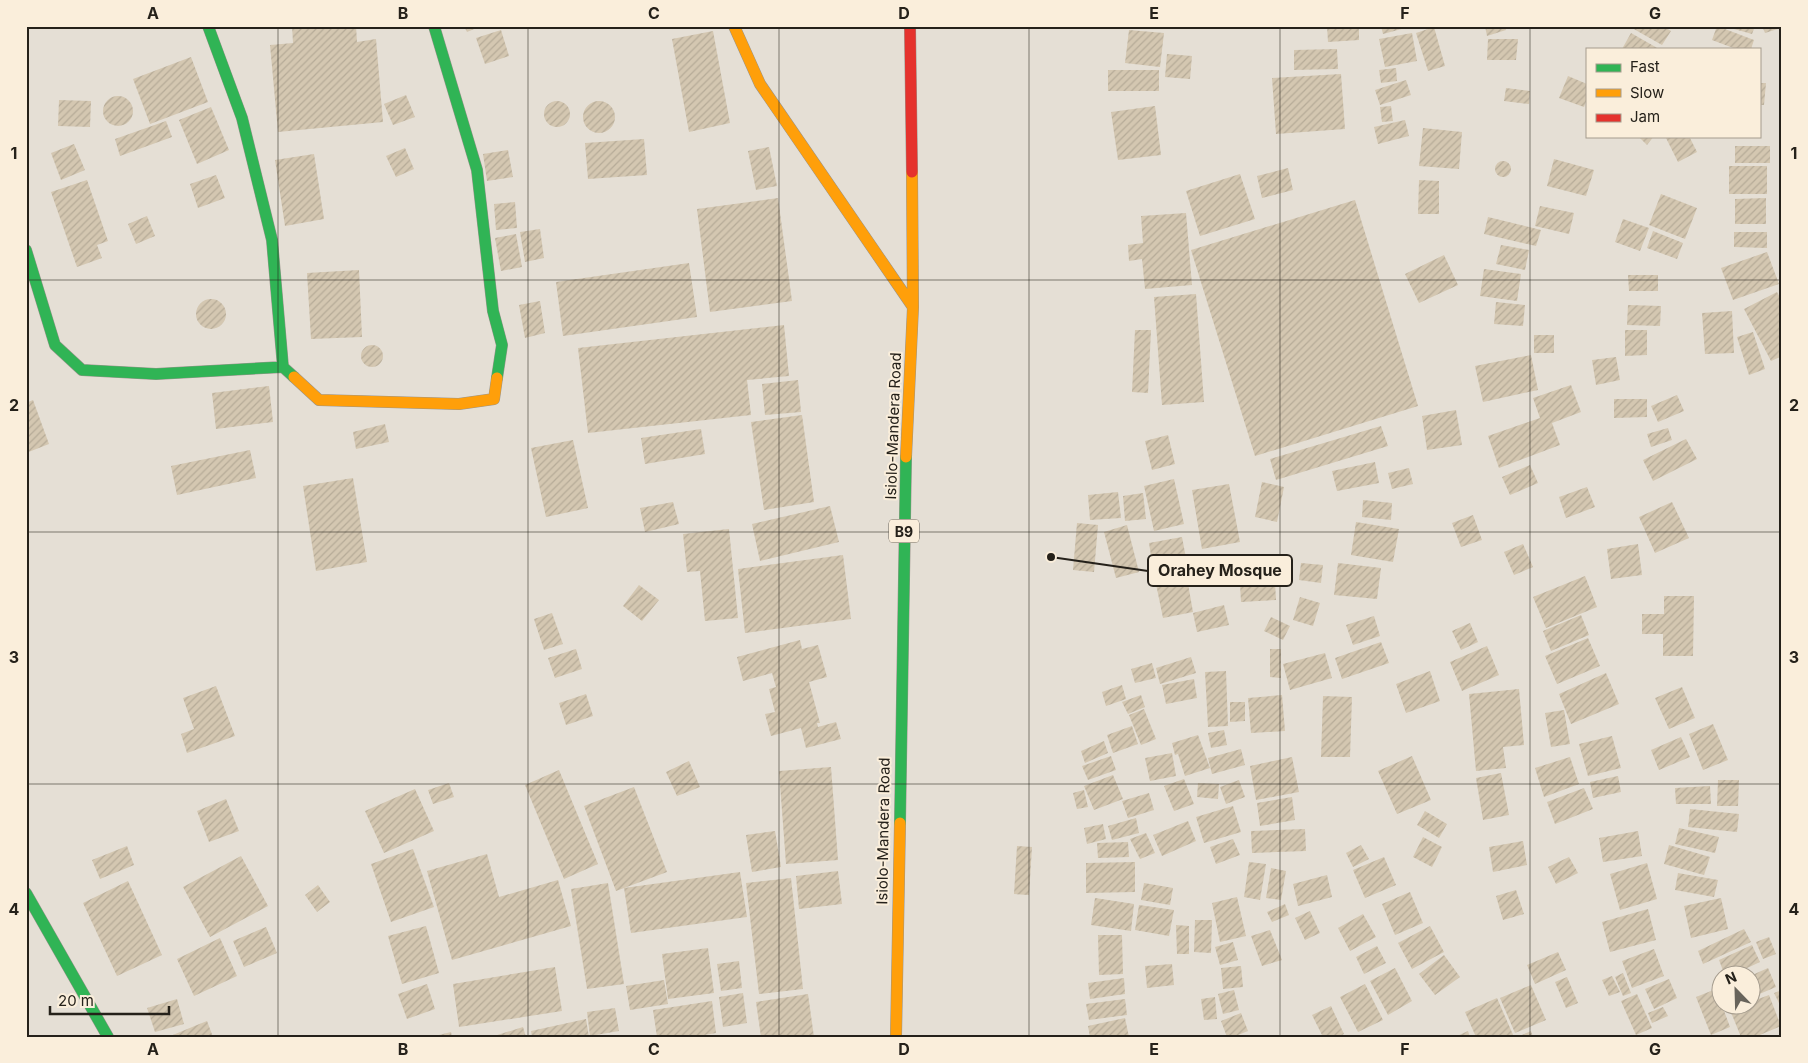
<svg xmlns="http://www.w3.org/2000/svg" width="1808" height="1063" viewBox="0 0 1808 1063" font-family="Inter,sans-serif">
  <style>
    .building { fill: url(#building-hatch) }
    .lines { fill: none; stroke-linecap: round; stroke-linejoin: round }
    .fast-casing { stroke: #99948c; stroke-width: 12 }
    .slow-casing { stroke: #99948c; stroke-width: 12 }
    .jam-casing { stroke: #99948c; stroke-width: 12 }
    .fast { stroke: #30b455; stroke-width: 11 }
    .slow { stroke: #ff9f0a; stroke-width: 11 }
    .jam { stroke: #e5322d; stroke-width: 11 }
    .grid { fill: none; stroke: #25211a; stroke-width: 1; stroke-opacity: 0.55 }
    .labels { text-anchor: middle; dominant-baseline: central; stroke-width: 4; stroke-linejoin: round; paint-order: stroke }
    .shield { fill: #faeedb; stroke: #655e54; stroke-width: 1 }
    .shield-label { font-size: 14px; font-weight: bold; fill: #25211a }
    .street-label { font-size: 15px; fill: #25211a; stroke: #faeedb }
    .leader { fill: none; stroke: #25211a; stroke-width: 2 }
    .callout-dot { fill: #25211a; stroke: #faeedb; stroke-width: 2 }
    .callout { fill: #faeedb; stroke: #25211a; stroke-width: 2 }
    .callout-label { font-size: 16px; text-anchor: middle; font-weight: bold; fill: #25211a }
    .neatline { fill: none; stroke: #25211a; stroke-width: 2 }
    .grid-label { font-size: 16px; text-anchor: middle; font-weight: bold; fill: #25211a }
  </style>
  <defs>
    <pattern id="building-hatch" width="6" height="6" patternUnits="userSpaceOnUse" patternTransform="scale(1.25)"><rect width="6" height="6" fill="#d4c7b1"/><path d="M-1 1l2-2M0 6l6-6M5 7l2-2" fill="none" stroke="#b6ab98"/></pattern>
  </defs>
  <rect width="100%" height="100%" fill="#e5dfd5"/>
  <path class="building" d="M292,26h64l1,16 19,-3 7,83 -105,10 -8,-87 23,-2z
    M464,26h17l-14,6z
    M1327,26h32v14l-31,2z
    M1381,26h28v1l-26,7z
    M1485,26h20l1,4 -19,6z
    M1633,26h30l8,5 -9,14 -30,-17z
    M1717,26l37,14 -3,9h-15l-24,-9z
    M1735,26h20l-3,8 -18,-5z
    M1762,26h18l1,2 -16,5z
    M1434,27l11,39 -17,5 -12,-38z
    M501,30l8,26 -24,8 -9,-26z
    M1129,30l35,3 -4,34 -35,-4z
    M713,31l17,92 -41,9 -17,-93z
    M1412,33l5,28 -32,6 -6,-28z
    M1631,33l28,16h-37z
    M1488,39h30l-2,21h-29z
    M1337,49l1,20 -44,1v-20z
    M1167,54l25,2 -2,23 -25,-2z
    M191,57l17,45 -58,22 -17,-45z
    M1396,68l1,13 -16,2 -2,-13z
    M1108,70h51v21h-51z
    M1341,74l4,55 -69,5 -4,-56z
    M1568,76l19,8v15l-3,8 -25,-9z
    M1406,80l5,15 -31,10 -5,-15z
    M1759,83h7l-2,22h-5z
    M1506,88l24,3 -1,13 -25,-3z
    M406,95l9,22 -22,8 -9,-21z
    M103 111a15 15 0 1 1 30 0a15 15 0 1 1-30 0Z
    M59,100l32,1 -1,26 -32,-1z
    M583 117a16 16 0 1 1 32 0a16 16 0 1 1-32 0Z
    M544 114a13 13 0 1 1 26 0a13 13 0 1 1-26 0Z
    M1155,106l6,49 -43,5 -7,-48z
    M1391,106l2,15 -11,1 -2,-15z
    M211,107l18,43 -32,14 -18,-44z
    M1405,120l4,16 -31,8 -4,-17z
    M166,121l6,16 -52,19 -5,-17z
    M1423,128l39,4 -3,37 -40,-3z
    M1638,136h16l-7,9z
    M1665,136h24l8,16 -19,10z
    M644,139l3,36 -59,4 -3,-36z
    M74,144l11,26 -24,10 -10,-27z
    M1735,146h35v17h-35z
    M769,147l8,39 -21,4 -8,-39z
    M405,148l9,21 -18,8 -10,-21z
    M508,150l5,27 -26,4 -4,-27z
    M314,154l10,65 -39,7 -10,-66z
    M1554,159l40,11 -8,26 -39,-10z
    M1495 169a8 8 0 1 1 16 0a8 8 0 1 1-16 0Z
    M1729,166h38v28h-38z
    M1288,168l5,22 -31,8 -5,-22z
    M1240,174l15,45 -55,17 -14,-45z
    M216,175l9,23 -27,10 -8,-24z
    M87,180l21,61 -11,4 5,13 -25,9 -26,-75z
    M1419,180l20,1v33h-21z
    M1661,194l36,14 -12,31 -36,-14z
    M778,198l14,103 -82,11 -13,-103z
    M1766,198v26h-31v-25z
    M1355,200l63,206 -163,50 -64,-206z
    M515,202l2,26 -21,2 -2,-26z
    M1540,206l34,7 -5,21 -34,-8z
    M1186,213l6,72 -47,4 -3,-30 -13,2 -1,-16 15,-2 -2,-27z
    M147,216l8,20 -19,8 -8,-20z
    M1488,217l53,13 -5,16 -52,-12z
    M1623,219l26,9 -9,23 -25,-9z
    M540,229l4,29 -19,4 -5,-30z
    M1653,231l30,12 -6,16 -30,-11z
    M1734,232h33v16l-33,-1z
    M516,234l6,33 -21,4 -6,-33z
    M1501,245l28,5 -4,20 -29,-6z
    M1767,252l12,32 -46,16 -12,-32z
    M1444,255l14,30 -39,18 -14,-29z
    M689,263l8,54 -134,19 -7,-54z
    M1484,269l37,5 -4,27 -37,-5z
    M359,270l3,67 -51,2 -4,-66z
    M1628,275h30v16h-29z
    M1777,292l5,9v55l-11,5 -27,-52z
    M1196,294l8,108 -42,3 -8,-108z
    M196 314a15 15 0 1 1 30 0a15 15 0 1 1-30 0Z
    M540,301l5,32 -20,5 -6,-33z
    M1496,302l29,3 -2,21 -29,-2z
    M1628,305l33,1 -1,20 -33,-1z
    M1732,311l2,42 -29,1 -3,-41z
    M784,325l5,51 -42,4 4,35 -163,18 -10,-85z
    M1135,330h16l-3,63 -16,-1z
    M1625,330h22v25l-22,1z
    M1753,332l12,37 -16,6 -12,-38z
    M1534,335h20v18h-20z
    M361 356a11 11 0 1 1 22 0a11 11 0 1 1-22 0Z
    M1531,355l7,35 -55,12 -8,-36z
    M1616,357l4,23 -24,5 -4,-25z
    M798,380l3,32 -36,3 -3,-31z
    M1571,385l10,27 -29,11 8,22 -61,23 -11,-32 52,-18 -7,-20z
    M269,386l4,36 -57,7 -4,-36z
    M1677,395l7,16 -26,11 -7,-16z
    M1614,399h33v18l-33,1z
    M33,400l16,44 -23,9v-50z
    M1456,410l6,35 -35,5 -5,-34z
    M802,415l12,87 -50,8 -13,-88z
    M385,424l4,18 -33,7 -3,-17z
    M1381,426l7,20 -112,34 -6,-21z
    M1668,428l4,12 -21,7 -4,-13z
    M701,429l4,25 -60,10 -4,-26z
    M1168,435l7,29 -23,6 -7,-29z
    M1686,439l11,20 -44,22 -10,-21z
    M573,440l15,68 -42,9 -15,-69z
    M250,450l6,28 -79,17 -6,-29z
    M1375,462l4,21 -42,8 -5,-20z
    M1530,465l8,18 -28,12 -8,-18z
    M1409,468l4,16 -21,5 -4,-16z
    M353,478l14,84 -51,9 -13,-85z
    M1174,479l10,45 -30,7 -10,-45z
    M1262,482l22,5 -7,35 -22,-5z
    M1229,484l11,58 -38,7 -10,-59z
    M1587,487l8,20 -29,11 -7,-21z
    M1118,492l3,26 -31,2 -2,-25z
    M1143,493l3,26 -21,2 -2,-25z
    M1363,500l29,3 -1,17 -29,-3z
    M673,502l6,22 -34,8 -5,-24z
    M1672,502l17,36 -34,15 -16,-36z
    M830,506l9,36 -79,19 -8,-37z
    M1473,515l9,25 -21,7 -9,-24z
    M1356,522l43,7 -6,33 -42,-7z
    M1077,523l21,2 -4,47 -21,-2z
    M1127,525l12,47 -23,6 -12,-46z
    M729,529l9,89 -33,3 -5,-50 -13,1 -4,-38z
    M1182,537l7,37 -34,7 -6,-38z
    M1523,544l10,23 -19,8 -10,-23z
    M1638,544l4,31 -31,4 -4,-30z
    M843,555l8,64 -106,14 -7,-64z
    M1301,563l22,2 -2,18 -22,-3z
    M1338,563l43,5 -4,31 -43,-4z
    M1274,565l2,35 -35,2 -2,-35z
    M1585,576l12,31 -51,21 -13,-31z
    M1187,578l6,34 -30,6 -7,-34z
    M639,585l20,15 -17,21 -19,-15z
    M1664,596h30l-1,60h-30v-22h-21v-20h22z
    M1300,597l20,6 -7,23 -20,-6z
    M1224,605l5,20 -32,7 -4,-19z
    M552,613l11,31 -19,6 -10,-31z
    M1581,615l8,20 -38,16 -8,-20z
    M1374,616l6,20 -27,9 -7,-20z
    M1271,617l19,9 -7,14 -19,-9z
    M1470,623l8,19 -17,8 -9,-19z
    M1588,638l12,28 -43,18 -12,-28z
    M800,640l2,9 16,-4 9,32 -18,5 11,41h-3l1,4 18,-5 5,17 -35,9 -5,-20 -30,8 -6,-22 10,-2 -6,-23 7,-2 -4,-14 -29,8 -6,-24z
    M1381,642l8,21 -47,16 -7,-21z
    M1487,646l12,29 -37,16 -12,-29z
    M576,649l6,20 -27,9 -7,-20z
    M1270,649h11v29l-11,-1z
    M1325,653l7,25 -42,12 -7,-26z
    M1191,657l5,16 -36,11 -4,-16z
    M1152,663l4,15 -21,5 -4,-14z
    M1226,671l2,55 -20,1 -3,-55z
    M1430,671l10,30 -34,12 -10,-29z
    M1606,673l13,31 -48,20 -12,-30z
    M1194,679l3,19 -31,6 -4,-19z
    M1122,685l4,14 -20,7 -4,-14z
    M216,686l19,50 -48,17 -6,-19 13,-5 -11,-31z
    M1682,687l13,31 -26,11 -14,-31z
    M1519,689l5,56 -21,2 3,21 -30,3 -7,-77z
    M586,694l7,22 -27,9 -7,-22z
    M1141,695l4,12 -17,7 -6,-12z
    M1282,695l3,36 -34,2 -3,-35z
    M1323,696l29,1 -2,60h-29z
    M1230,702h15v19l-15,1z
    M1144,709l12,30 -15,6 -12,-30z
    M1564,710l6,34 -19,3 -6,-34z
    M1713,724l15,36 -25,10 -14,-36z
    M1132,726l6,18 -25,9 -6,-18z
    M1224,730l3,15 -16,3 -3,-15z
    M1198,735l12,33 -25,8 -7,-22 -3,1 -3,-12z
    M1612,736l9,32 -33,8 -9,-32z
    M1681,737l9,20 -31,13 -8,-20z
    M1104,741l4,12 -23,10 -4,-12z
    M1241,749l4,16 -33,9 -4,-16z
    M1172,753l4,23 -26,5 -5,-23z
    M1111,756l5,14 -28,10 -6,-14z
    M1412,756l19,44 -34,14 -19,-43z
    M1292,757l7,35 -43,8 -6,-34z
    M1570,757l9,27 -35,13 -9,-29z
    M689,761l11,26 -23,9 -11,-24z
    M831,767l7,93 -52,4 -7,-93z
    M559,770l39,94 -34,15 -39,-94z
    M1501,773l8,42 -26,5 -7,-42z
    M1113,775l10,24 -29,11 -10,-24z
    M1618,776l3,16 -28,6 -3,-16z
    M1184,779l10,25 -20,7 -10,-25z
    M1239,780l6,17 -19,7 -6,-17z
    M1718,780h21l-1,26h-21z
    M449,783l5,14 -21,7 -5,-14z
    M1198,783l21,1 -1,15 -21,-2z
    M1710,786l1,18h-35l-1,-16z
    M634,787l33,85 -51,19 -32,-85z
    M1584,788l9,21 -38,15 -8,-22z
    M415,789l19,42 -50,22 -19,-42z
    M1084,790l4,17 -11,2 -4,-16z
    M1149,793l5,17 -26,8 -6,-17z
    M1292,797l3,23 -35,6 -3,-23z
    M226,799l13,32 -30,11 -12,-31z
    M1233,806l8,26 -37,11 -8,-26z
    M1690,809l49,5 -2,18 -49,-5z
    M1425,811l22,13 -8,14 -22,-13z
    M1136,818l3,15 -27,7 -4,-14z
    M1188,821l8,20 -34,15 -9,-21z
    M1103,824l3,15 -19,5 -3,-16z
    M1679,828l40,9 -4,16 -40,-9z
    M1305,829l1,22 -54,2 -1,-22z
    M775,831l6,36 -29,5 -6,-37z
    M1638,831l4,25 -39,6 -4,-24z
    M1146,833l9,20 -15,6 -10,-20z
    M1423,837l19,10 -10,20 -19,-10z
    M1233,839l7,16 -24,9 -6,-17z
    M1523,841l4,24 -34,7 -4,-25z
    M1128,842l1,15 -31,1 -1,-15z
    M1361,845l8,14 -16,8 -7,-14z
    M1669,845l41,12 -6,18 -40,-11z
    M127,846l7,19 -34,14 -8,-19z
    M1017,846l15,1 -3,48 -15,-1z
    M413,849l21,58 -43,15 -20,-58z
    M487,854l12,43 59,-17 13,46 -119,34 -25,-89z
    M241,856l27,50 -58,31 -27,-50z
    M1384,857l12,28 -31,13 -12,-28z
    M1569,857l9,16 -22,11 -8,-17z
    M1135,862v30l-49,1v-30z
    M1249,862l17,2 -6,36 -16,-3z
    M1647,863l10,36 -37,11 -10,-36z
    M1271,868l15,3 -5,29 -15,-2z
    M838,871l4,33 -43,5 -3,-33z
    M740,872l7,45 -116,16 -7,-45z
    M1678,873l40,7 -4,17 -39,-7z
    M1327,875l5,22 -34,9 -5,-22z
    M791,878l12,111 -44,5 -13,-111z
    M128,881l34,74 -45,21 -34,-73z
    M608,883l16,101 -37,5 -16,-100z
    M1144,883l29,5 -3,17 -29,-5z
    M318,885l12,17 -13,10 -12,-17z
    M1516,890l8,24 -21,6 -7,-24z
    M1410,892l13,31 -28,12 -13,-31z
    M1237,897l9,39 -26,6 -8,-39z
    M1095,898l39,6 -3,27 -40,-6z
    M1721,898l7,31 -37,9 -7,-32z
    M1285,904l4,11 -17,7 -5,-10z
    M1139,905l35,5 -5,26 -34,-6z
    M1648,909l8,31 -46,12 -8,-30z
    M1310,911l10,22 -15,7 -10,-22z
    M1363,914l13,23 -26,14 -12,-23z
    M1195,920h17l-1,33 -17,-1z
    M1176,925l13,1v28h-12z
    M426,926l13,47 -37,11 -14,-48z
    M1430,926l14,26 -32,17 -14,-26z
    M266,927l11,26 -33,14 -11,-26z
    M1744,929l7,13 -48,22 -5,-13z
    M1270,930l12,30 -20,6 -11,-30z
    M1098,935h24l1,39 -24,1z
    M1769,937l7,17 -13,5 -7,-17z
    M220,938l17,38 -43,20 -17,-37z
    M1233,942l5,18 -18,5 -5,-18z
    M1752,945l8,17 -30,14h-5l-6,-16z
    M1377,946l9,17 -22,11 -8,-17z
    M708,948l6,45 -46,6 -6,-45z
    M1654,949l10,27 -32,12 -10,-27z
    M1558,952l8,18 -31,14 -8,-19z
    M1444,955l16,22 -25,18 -16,-21z
    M739,961l3,27 -21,3 -4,-27z
    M1172,964l2,21 -27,3 -2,-22z
    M1241,966l2,21 -20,2 -2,-21z
    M555,967l7,44 -103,16 -6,-43z
    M1395,968l17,33 -24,14 -18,-34z
    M1768,968l8,19 -26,11v-22z
    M1623,973l8,20 -8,3 -8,-19z
    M1612,976l8,16 -11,4 -7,-16z
    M1567,977l11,26 -12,5 -11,-26z
    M1124,978l1,16 -35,5 -2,-16z
    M1669,979l8,19 -23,11 -9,-20z
    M664,980l4,24 -38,6 -4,-24z
    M427,984l8,25 -28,10 -9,-25z
    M1365,984l18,36 -25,12 -18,-35z
    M1531,985l15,35 -31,13 -15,-35z
    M1716,989l14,38 -19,8 -15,-38z
    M1234,990l5,20 -16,4 -5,-20z
    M1782,990v19l-8,-16z
    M743,993l4,30 -24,4 -4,-30z
    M808,994l6,43h-53l-5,-35z
    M1637,994l15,34 -16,7 -15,-34z
    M1769,995l12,31 -26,11h-14l-11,-27 10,-4h10v-4z
    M1215,997l2,22 -13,1 -3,-21z
    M1497,998l17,39h-38l-11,-25z
    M177,999l7,25 -29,8 -8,-24z
    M1125,999l2,16 -38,5 -3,-16z
    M712,1001l4,32 -23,4h-36l-4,-27z
    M1331,1006l13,28 -6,3h-15l-11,-22z
    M1663,1007l5,9 -16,7 -4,-10z
    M615,1008l4,23 -29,5 -3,-24z
    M1241,1013l7,18 -15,6h-6l-6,-16z
    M1125,1018l4,19h-39l-2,-11z
    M586,1019l3,18h-57l-1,-6z
    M207,1021l6,16h-45l29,-12z
    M523,1027l3,10h-32v-1z
    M1468,1031l2,6h-15z
    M1531,1031l2,6h-16z
    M451,1032l1,5h-17v-1z"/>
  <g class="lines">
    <g class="fast-casing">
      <path id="fast" d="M208,26l34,92 30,122 11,127
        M434,26l43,144 16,141 9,34 -5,33
        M26,250l29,95 27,25 74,4 127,-7 11,10
        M900,823l6,-366
        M26,893l82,144"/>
    </g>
    <g class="slow-casing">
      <path id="slow" d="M734,26l26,58 153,223
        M294,377l25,23 140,4 35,-5 3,-21
        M906,457l7,-150 -1,-135
        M896,1037l4,-214"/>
    </g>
    <g class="jam-casing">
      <path id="jam" d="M910,26l2,146"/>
    </g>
    <use href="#fast" class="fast"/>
    <use href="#slow" class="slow"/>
    <use href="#jam" class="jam"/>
  </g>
  <path class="grid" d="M278,26v1011M528,26v1011M779,26v1011M1029,26v1011M1280,26v1011M1530,26v1011M26,280h1756M26,532h1756M26,784h1756"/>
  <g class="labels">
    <rect class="shield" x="889" y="519.5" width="30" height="23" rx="4"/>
    <g class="shield-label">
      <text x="904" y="531">B9</text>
    </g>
    <g class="street-label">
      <text transform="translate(893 426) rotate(-88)">Isiolo-Mandera Road</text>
      <text transform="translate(883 831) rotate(-89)">Isiolo-Mandera Road</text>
    </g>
  </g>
  <path class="leader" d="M1051 557L1148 571"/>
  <circle class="callout-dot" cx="1051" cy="557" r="5"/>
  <rect class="callout" x="1148" y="555" width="144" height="31" rx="5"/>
  <g class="callout-label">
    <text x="1220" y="576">Orahey Mosque</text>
  </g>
  <rect width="1808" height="1063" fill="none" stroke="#faeedb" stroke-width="55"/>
  <rect x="1586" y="48" width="175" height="90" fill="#faeedb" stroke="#a59c8e"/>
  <rect x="1596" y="64" width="25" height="8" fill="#30b455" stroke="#a59c8e"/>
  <text x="1630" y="72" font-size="15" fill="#25211a">Fast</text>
  <rect x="1596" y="89" width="25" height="8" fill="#ff9f0a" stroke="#a59c8e"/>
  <text x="1630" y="98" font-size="15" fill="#25211a">Slow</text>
  <rect x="1596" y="114" width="25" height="8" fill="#e5322d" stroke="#a59c8e"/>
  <text x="1630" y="122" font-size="15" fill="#25211a">Jam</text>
  <g transform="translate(1736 990) rotate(337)"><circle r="24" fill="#faeedb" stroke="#a59c8e"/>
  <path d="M0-4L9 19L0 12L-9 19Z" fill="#68645b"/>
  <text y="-8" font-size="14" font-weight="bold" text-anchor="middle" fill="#25211a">N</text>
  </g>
  <path d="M50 1006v8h119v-8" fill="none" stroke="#25211a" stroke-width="2.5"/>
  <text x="58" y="1006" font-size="15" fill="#25211a" stroke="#faeedb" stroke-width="4" paint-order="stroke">20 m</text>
  <rect x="28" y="28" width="1752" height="1008" class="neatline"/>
  <g class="grid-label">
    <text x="153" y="19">A</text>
    <text x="403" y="19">B</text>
    <text x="654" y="19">C</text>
    <text x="904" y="19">D</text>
    <text x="1154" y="19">E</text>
    <text x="1405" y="19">F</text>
    <text x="1655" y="19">G</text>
    <text x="14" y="159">1</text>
    <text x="1794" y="159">1</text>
    <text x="14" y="411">2</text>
    <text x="1794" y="411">2</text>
    <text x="14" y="663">3</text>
    <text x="1794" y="663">3</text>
    <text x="14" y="915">4</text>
    <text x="1794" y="915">4</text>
    <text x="153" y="1055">A</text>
    <text x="403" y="1055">B</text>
    <text x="654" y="1055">C</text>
    <text x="904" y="1055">D</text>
    <text x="1154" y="1055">E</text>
    <text x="1405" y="1055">F</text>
    <text x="1655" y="1055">G</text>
  </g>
</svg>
